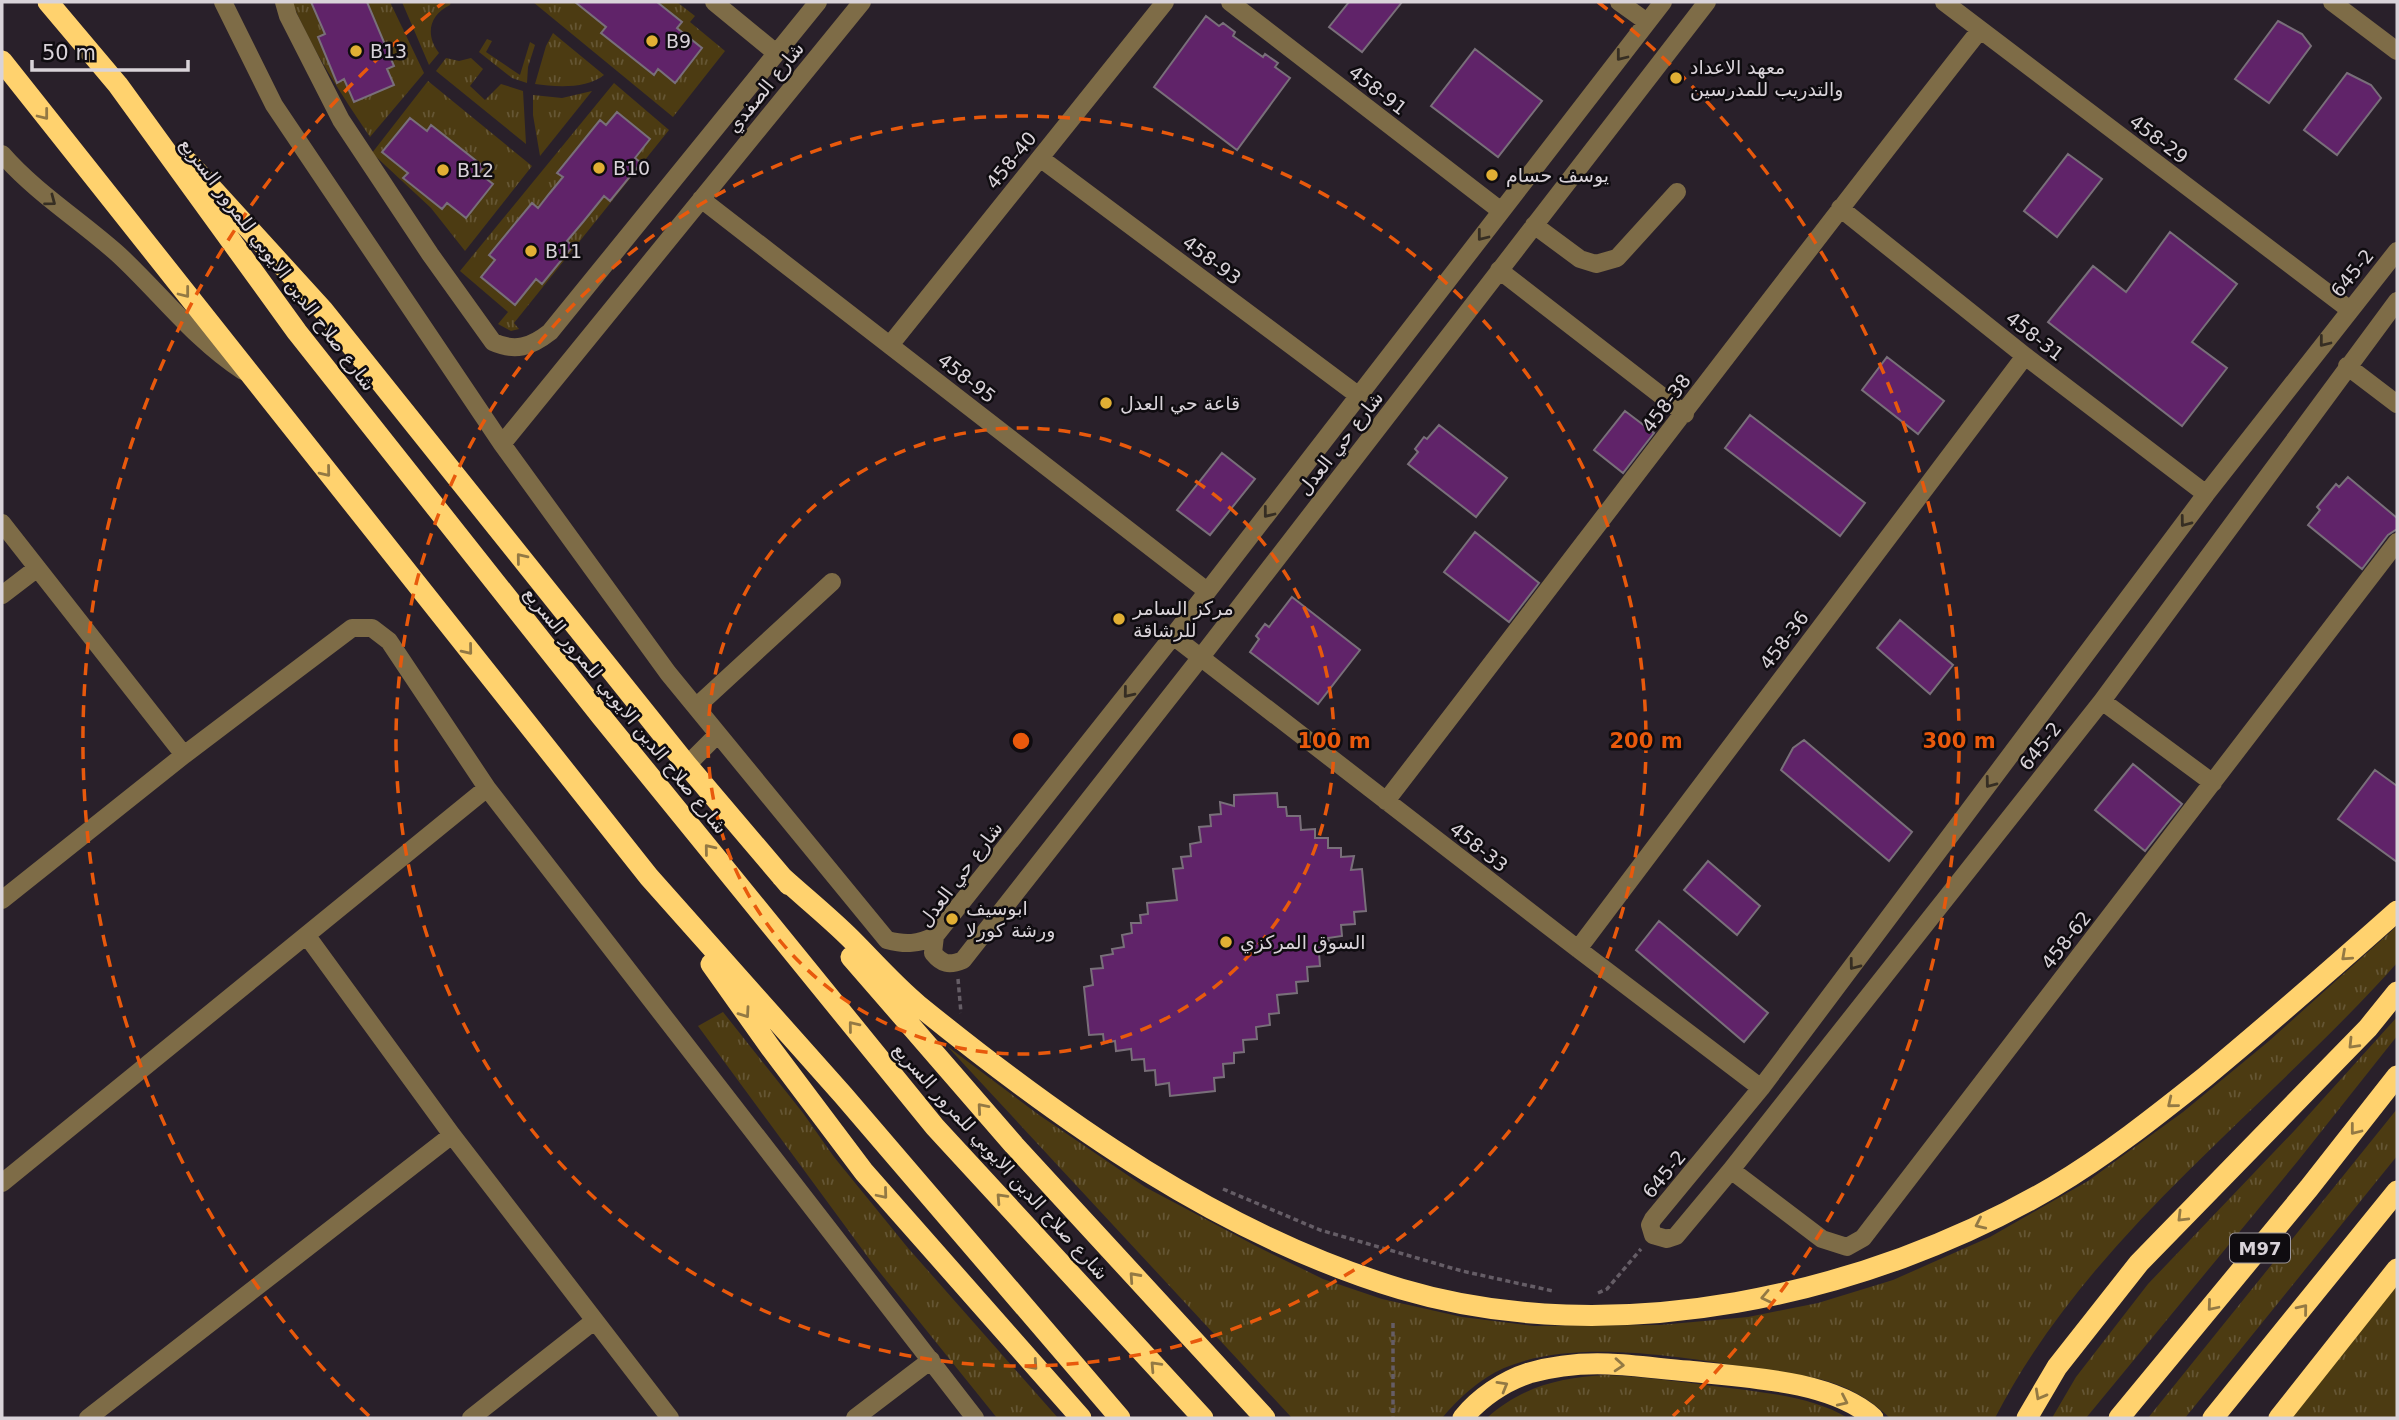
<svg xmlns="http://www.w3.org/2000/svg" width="2399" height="1420" viewBox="0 0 2399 1420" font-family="'DejaVu Sans',Vazirmatn,sans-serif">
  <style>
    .grass { fill: url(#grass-tufts) }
    .building { fill: #602369; stroke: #796f7a; stroke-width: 2 }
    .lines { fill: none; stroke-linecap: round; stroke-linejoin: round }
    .path { stroke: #655d66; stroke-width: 3.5; stroke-dasharray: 5 3.5; stroke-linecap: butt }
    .minor { stroke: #7e6c47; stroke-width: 18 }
    .highway { stroke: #ffd26e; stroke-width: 21 }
    .oneway { stroke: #362e23 }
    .oneway2 { stroke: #937944 }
    .ring { fill: none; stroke: #e8590c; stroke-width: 3.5; stroke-dasharray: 12 9 }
    .poi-dot { fill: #e1af34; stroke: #0f0c10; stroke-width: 2.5 }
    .labels { text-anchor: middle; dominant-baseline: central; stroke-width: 5; stroke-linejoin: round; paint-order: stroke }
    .shield { fill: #0f0c10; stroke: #9c979d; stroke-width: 2 }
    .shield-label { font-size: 18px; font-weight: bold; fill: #d9d3d9 }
    .poi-label { font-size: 19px; fill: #d9d3d9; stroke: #0f0c10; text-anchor: start }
    .street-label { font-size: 19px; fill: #d9d3d9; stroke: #0f0c10 }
    .centre { fill: #e8590c; stroke: #0f0c10; stroke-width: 3.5 }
    .ring-label { font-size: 21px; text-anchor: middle; font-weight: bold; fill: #e8590c; stroke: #0f0c10; stroke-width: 5; stroke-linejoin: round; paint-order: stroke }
  </style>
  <defs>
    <pattern id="grass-tufts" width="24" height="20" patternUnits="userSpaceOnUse" patternTransform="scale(1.75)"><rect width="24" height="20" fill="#4c3b12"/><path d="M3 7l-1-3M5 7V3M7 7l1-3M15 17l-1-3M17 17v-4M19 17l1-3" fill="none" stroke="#655634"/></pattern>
  </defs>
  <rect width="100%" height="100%" fill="#29202a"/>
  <path class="grass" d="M292,2h98l34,71 -54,64c-29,-43 -58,-87 -78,-135z
    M402,2h49l-1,3c-21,10 -25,30 -11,48l-10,12z
    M533,2h144l18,14 -5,6 35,29 -52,66z
    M553,33l51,42c-17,14 -48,12 -69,9l11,-38z
    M487,39l5,2 -6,11 34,23 10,-33 5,3 -7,22 -1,16 -15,-5 -33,-26z
    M446,58l13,3 12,-3 12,11 -13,17 15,14 16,-16 22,7 3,53 -90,-73z
    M428,81l104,85 -67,85 -34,-43 -59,-55z
    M614,83l55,47 -155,193 5,6 -8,2 -13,-7 10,-12 -48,-41z
    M592,91l-52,65 -7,-41v-20l29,3z
    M2397,926v37c-134,150 -308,272 -402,455h-105c-15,-14 -29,-24 -49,-32 -27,-11 -59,-13 -89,-18 -74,-11 -177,-30 -248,0 -25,11 -45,30 -62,50h-150l-345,-372 92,69 106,72 111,59 67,33 59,20 80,18 72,9 126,-1 88,-8 70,-14 75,-23 97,-43 98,-56 95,-69 86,-71z
    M723,1012l80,101 31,44 74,91 150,170h-61l-124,-154 -175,-238z
    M2397,1017v19l-100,126 -211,256h-34l24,-41 72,-93 147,-154z
    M2397,1109v47l-212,262h-37z
    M2397,1284v134h-107z
    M1606,1375c36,2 72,6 107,11 44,6 97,9 135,32h-361c34,-31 74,-41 119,-43z"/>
  <path class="building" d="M311,2h56l27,64 -7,3 7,16 -40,17 -10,-23 -7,4 -19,-46 7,-3z
    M575,2h82l25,20 -5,6 25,20 -27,35 -17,-14 -4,6 -53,-42 5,-6z
    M1349,2h53l-40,50 -33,-25z
    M1206,16l13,10 4,-3 12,9 -2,4 30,21 2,-3 13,9 -3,4 15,11 -53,72 -83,-63z
    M2278,21l24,13 9,12 -42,57 -34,-24z
    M1475,49l67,52 -44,56 -67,-51z
    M2347,73l24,12 10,13 -44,57 -33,-25z
    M617,112l33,27 -15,19 6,5 -31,38 -6,-5 -21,26 -16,19 6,5 -31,38 -6,-5 -21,26 -34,-28 14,-17 -6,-5 43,-52 6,5 11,-14 14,-17 -6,-4 43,-53 6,5z
    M410,118l17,13 4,-6 53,42 -5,6 14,11 -27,34 -19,-15 -5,6 -39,-31 5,-5 -26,-21z
    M2068,154l34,25 -45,58 -33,-26z
    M2170,232l67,52 -45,58 35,26 -45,58 -134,-104 45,-56 33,26z
    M1887,357l57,44 -26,33 -56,-44z
    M1625,411l29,22 -31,40 -29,-23z
    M1750,415l115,88 -25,33 -115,-88z
    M1439,425l68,53 -31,39 -68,-53 10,-12 -3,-3 9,-12 3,2z
    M1222,453l33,26 -45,56 -33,-25z
    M2348,477l49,41v11l-9,6 -26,34 -54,-44 12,-15 -3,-3 19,-23 3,3z
    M1475,532l64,51 -30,39 -65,-50z
    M1292,597l68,53 -42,54 -68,-52 9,-13 -3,-3 9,-12 4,3z
    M1900,620l53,45 -23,29 -53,-46z
    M1804,740l108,92 -23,29 -108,-91 12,-22z
    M2133,764l49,40 -37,47 -50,-41z
    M2375,770l22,16v76l-59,-43z
    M1277,793l1,14h8l1,9h13l1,14 14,-1v9h13v10h13v9l13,-1 -3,14 11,-1 4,42 -12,1 1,12 -14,1 1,11 -14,2 5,13 -14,2 1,13 -13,1 1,14 -12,1 1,11 -20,2 2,18 -10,1 1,11 -14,2 1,12 -14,1 1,12 -10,1v10l-11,1 1,13 -10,1 1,13 -45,5 -1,-13 -13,2 -1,-15 -10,1 -1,-12 -12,1 -1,-11 -15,2 -1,-10 -11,2 -1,-9 -14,1 -5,-48 9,-2 -2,-16 12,-1 -2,-12 12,-2 -1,-5 12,-2 -2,-12 10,-2 -1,-10h10l-1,-8 8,-1 -1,-11 30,-3 -4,-31 10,-1 -2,-11 10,-1 -1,-12 11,-2 -2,-15 12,-1 -1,-11 11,-1 -1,-12 14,4v-11z
    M1708,861l52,45 -23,29 -53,-45z
    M1659,921l109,92 -24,29 -108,-92z"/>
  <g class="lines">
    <path class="path" d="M958,979l3,34
      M1223,1189l97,41 142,41 91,20
      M1598,1293l9,-4 34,-40
      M1393,1323v95"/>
    <path class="minor" d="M223,2l51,103 228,339 166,229 219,267c19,5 31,4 48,-4
      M284,2l4,14 53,104 89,134 63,88c22,10 38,5 57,-10l268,-330
      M714,2l62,51
      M1230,2l271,209
      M1619,2l28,20
      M1663,2l-490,634 -238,300 -2,17c9,11 16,13 30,7l238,-303 506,-655
      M1944,2l406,308
      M2332,2l65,49
      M2,154c34,39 78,66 117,101 42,39 76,85 124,116
      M1040,158l319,238
      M701,199l506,392
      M1840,208l185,148 181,138
      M1534,225l46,34 16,5 21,-6 60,-66
      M2397,251l-191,243 -445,594 -108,131 -3,6 3,10 14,4 9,-3 55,-66 371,-469 295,-400
      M1499,270l186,144
      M890,345l275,-343
      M2347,366l50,38
      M502,444l360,-442
      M2,523l182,232
      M2,595l34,-26
      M1173,636l405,313 183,139
      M2102,701l111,82
      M696,707l136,-125
      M687,765l31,-31
      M1386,801c198,-257 393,-516 594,-771
      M2,900l182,-145 168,-127h20l17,13 98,147 488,630
      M307,936l145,199 218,283
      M1578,949l447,-593
      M1731,1170l91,69 25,8 16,-9 534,-696
      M2,1183l485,-395
      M88,1418l364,-283
      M471,1418l123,-97
      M855,1418l76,-58"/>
    <path class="highway" d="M48,2l70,83 179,247 304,384 334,411 268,291
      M2,61l647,816 194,218 277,323
      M188,162l135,148 364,455 102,120
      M781,876c23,21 48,41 70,63 22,22 43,46 67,66 144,117 303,230 483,284 211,63 466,7 652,-102 54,-32 103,-71 152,-110 65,-54 129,-110 192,-166
      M851,957l163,188 251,273
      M711,964l59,83 94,125 217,246
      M1463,1418c16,-20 41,-37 66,-45 25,-7 53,-10 79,-9 27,1 54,5 80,7 54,6 144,9 185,47
      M2027,1418l30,-51 82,-104 229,-235 29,-36
      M2119,1418l190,-230 88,-112
      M2213,1418l184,-227
      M2279,1418l118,-149"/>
  </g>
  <defs><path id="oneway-chevron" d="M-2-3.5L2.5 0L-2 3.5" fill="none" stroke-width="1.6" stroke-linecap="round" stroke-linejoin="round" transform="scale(1.75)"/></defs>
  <g class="oneway">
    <use href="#oneway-chevron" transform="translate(1621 56) rotate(128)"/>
    <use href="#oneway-chevron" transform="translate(51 201) rotate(37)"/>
    <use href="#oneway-chevron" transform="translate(1482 236) rotate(128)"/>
    <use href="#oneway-chevron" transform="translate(2324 342) rotate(128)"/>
    <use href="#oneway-chevron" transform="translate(1268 513) rotate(128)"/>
    <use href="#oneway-chevron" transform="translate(2185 522) rotate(127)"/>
    <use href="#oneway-chevron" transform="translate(1128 693) rotate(129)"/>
    <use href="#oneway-chevron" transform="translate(1990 783) rotate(127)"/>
    <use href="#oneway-chevron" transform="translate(1854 965) rotate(127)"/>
  </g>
  <g class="oneway2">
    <use href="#oneway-chevron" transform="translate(44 115) rotate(52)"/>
    <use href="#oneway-chevron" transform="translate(185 293) rotate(52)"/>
    <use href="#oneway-chevron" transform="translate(326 472) rotate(51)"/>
    <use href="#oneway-chevron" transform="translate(521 558) rotate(-129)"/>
    <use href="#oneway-chevron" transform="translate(468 650) rotate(51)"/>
    <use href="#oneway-chevron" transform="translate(709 849) rotate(-129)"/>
    <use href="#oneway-chevron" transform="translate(2346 956) rotate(138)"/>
    <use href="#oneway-chevron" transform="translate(745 1013) rotate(55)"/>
    <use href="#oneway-chevron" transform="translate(853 1026) rotate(-129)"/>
    <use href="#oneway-chevron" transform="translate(2353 1044) rotate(134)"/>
    <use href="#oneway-chevron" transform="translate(2172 1103) rotate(141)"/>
    <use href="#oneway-chevron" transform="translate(982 1108) rotate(-131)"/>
    <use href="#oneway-chevron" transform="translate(2355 1130) rotate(128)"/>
    <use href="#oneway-chevron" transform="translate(883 1194) rotate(50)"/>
    <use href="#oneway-chevron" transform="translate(1001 1198) rotate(-133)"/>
    <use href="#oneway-chevron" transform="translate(2182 1217) rotate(135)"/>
    <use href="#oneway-chevron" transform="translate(1980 1224) rotate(155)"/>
    <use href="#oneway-chevron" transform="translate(1134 1277) rotate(-132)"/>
    <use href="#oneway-chevron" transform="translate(1766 1297) rotate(168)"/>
    <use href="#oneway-chevron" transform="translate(2212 1306) rotate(130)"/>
    <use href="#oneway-chevron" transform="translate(2303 1309) rotate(-51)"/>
    <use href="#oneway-chevron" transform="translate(1033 1365) rotate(48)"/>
    <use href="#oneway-chevron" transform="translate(1619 1365) rotate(4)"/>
    <use href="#oneway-chevron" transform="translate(1155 1366) rotate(-133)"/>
    <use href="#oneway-chevron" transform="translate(1503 1386) rotate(-30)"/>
    <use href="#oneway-chevron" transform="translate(2040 1395) rotate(119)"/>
    <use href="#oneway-chevron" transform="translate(1843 1401) rotate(25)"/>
  </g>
  <g class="ring">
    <circle cx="1021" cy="741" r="313"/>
    <circle cx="1021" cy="741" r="625"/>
    <path d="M369 1416A938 938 0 0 1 444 2M1598 2A938 938 0 0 1 1673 1416"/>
  </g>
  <g class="poi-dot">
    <circle cx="652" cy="41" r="7"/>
    <circle cx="356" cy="51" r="7"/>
    <circle cx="1676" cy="78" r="7"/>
    <circle cx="599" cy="168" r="7"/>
    <circle cx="443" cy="170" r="7"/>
    <circle cx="1492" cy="175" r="7"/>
    <circle cx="531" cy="251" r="7"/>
    <circle cx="1106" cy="403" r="7"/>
    <circle cx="1119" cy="619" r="7"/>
    <circle cx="952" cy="919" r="7"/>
    <circle cx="1226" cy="942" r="7"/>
  </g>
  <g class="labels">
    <rect class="shield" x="2230" y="1233.5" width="60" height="29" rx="5"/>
    <g class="shield-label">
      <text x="2260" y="1248">M97</text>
    </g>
    <g class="poi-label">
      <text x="666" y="41">B9</text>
      <text x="370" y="51">B13</text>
      <text x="1690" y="67">معهد الاعداد<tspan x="1690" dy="22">والتدريب للمدرسين</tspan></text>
      <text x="613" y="168">B10</text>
      <text x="457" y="170">B12</text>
      <text x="1506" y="175">يوسف حسام</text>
      <text x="545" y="251">B11</text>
      <text x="1120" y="403">قاعة حي العدل</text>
      <text x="1133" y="608">مركز السامر<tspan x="1133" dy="22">للرشاقة</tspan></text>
      <text x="966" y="908">ابوسيف<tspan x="966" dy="22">ورشة كورلا</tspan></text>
      <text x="1240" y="942">السوق المركزي</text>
    </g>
    <g class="street-label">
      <text transform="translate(765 87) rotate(-51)">شارع الصفدي</text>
      <text transform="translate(1378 90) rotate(38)">458-91</text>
      <text transform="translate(2159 139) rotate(37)">458-29</text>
      <text transform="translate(1011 160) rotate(-51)">458-40</text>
      <text transform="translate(1212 260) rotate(37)">458-93</text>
      <text transform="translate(278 264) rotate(53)">شارع صلاح الدين الايوبي للمرور السريع</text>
      <text transform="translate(2352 273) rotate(-51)">645-2</text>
      <text transform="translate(2035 336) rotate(38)">458-31</text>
      <text transform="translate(967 378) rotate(38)">458-95</text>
      <text transform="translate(1666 403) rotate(-53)">458-38</text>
      <text transform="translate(1340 443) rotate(-52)">شارع حي العدل</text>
      <text transform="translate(1784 640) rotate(-53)">458-36</text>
      <text transform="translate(626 710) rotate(51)">شارع صلاح الدين الايوبي للمرور السريع</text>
      <text transform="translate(2040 746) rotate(-52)">645-2</text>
      <text transform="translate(1479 847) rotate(38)">458-33</text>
      <text transform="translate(960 874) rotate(-53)">شارع حي العدل</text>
      <text transform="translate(2066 940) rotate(-52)">458-62</text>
      <text transform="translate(1001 1161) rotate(48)">شارع صلاح الدين الايوبي للمرور السريع</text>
      <text transform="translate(1664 1174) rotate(-50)">645-2</text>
    </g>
  </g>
  <circle cx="1021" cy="741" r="10" class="centre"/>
  <g class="ring-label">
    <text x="1334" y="748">100 m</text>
    <text x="1646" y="748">200 m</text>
    <text x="1959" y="748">300 m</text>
  </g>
  <rect width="2399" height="1420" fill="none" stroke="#d9d3d9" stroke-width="7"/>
  <path d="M32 60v10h156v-10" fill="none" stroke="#d9d3d9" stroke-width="3.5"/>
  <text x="42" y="60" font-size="21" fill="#d9d3d9" stroke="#0f0c10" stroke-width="5" paint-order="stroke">50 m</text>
</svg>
